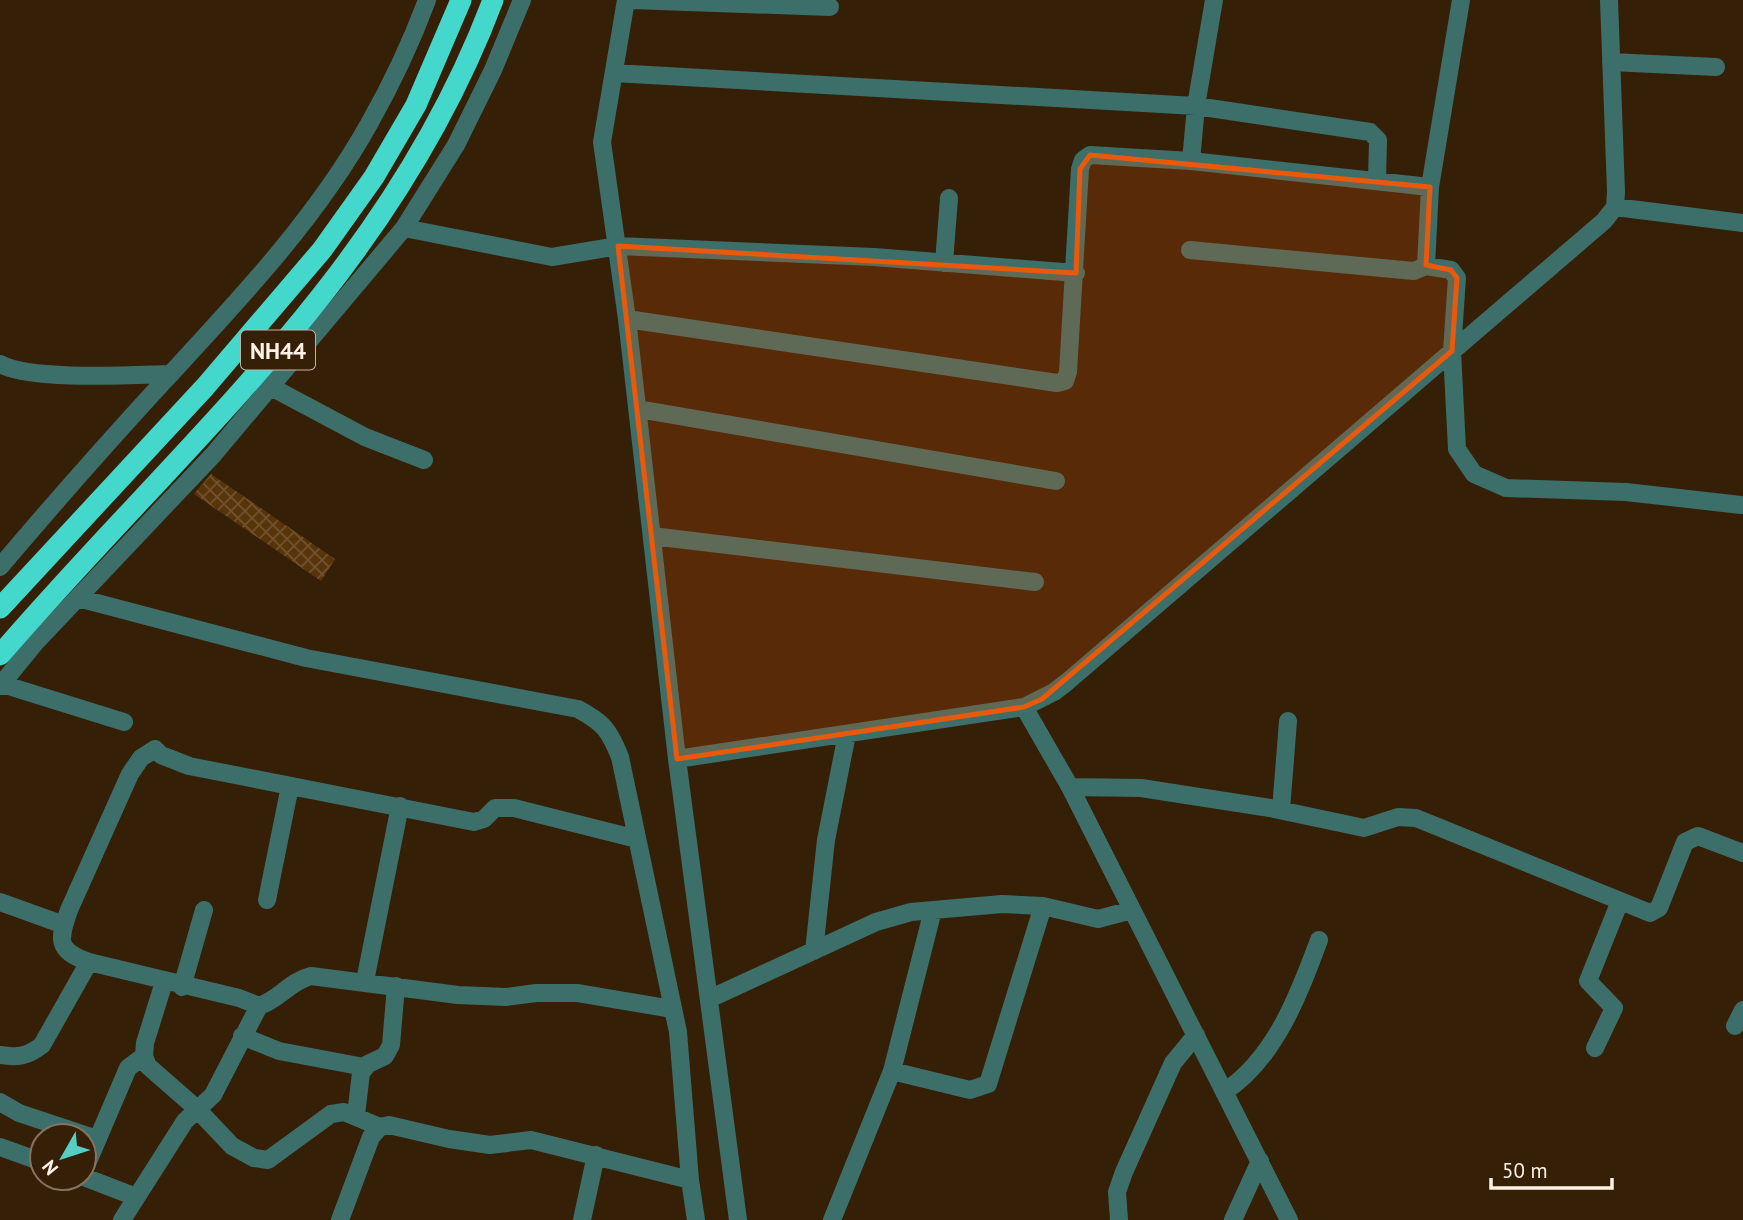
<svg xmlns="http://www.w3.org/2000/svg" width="1743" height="1220" viewBox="0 0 1743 1220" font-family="'PT Sans',sans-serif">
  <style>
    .building { fill: url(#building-cross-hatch) }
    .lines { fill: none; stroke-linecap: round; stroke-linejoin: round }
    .minor { stroke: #3c6f6a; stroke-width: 18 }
    .highway { stroke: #44d7cc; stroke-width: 21 }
    .marked { fill: #e8590c; fill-opacity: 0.2; stroke: #e8590c; stroke-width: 5; stroke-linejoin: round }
    .labels { text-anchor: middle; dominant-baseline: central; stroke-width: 7; stroke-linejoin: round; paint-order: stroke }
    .shield { fill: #351f07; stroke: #c2b3a4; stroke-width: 2 }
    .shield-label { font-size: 23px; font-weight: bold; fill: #fef2e7 }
  </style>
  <defs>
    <pattern id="building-cross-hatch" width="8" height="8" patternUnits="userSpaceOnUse" patternTransform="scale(1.75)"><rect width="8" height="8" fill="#57340a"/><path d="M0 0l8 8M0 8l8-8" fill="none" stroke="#70522e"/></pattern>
  </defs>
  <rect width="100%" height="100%" fill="#351f07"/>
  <path class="building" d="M211,474l124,85 -14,22 -127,-87z"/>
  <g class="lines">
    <path class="minor" d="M626,0l-24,142 25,177 50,440
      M632,0l198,7
      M1611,62l105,5
      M614,73l582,33 174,26 8,8 -1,41
      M1191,161l5,-55 18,-106
      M1615,207l128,16
      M404,228l148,29 66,-11 256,11 202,16
      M1190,250l224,21 12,-5 25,4 6,8 -5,73 5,98 17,25 32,14 120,4 115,13
      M944,263l5,-65
      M1426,266l4,-79 31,-187
      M627,319l430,64 8,-2 3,-9 12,-203 3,-9 7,-5 101,6 239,26
      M0,364c31,17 132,11 171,10
      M271,387l94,50 59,23
      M638,409l418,72
      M652,536l383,46
      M0,567c54,-64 108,-125 165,-187 73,-79 151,-161 204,-256 22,-39 42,-81 58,-124
      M78,598l228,60 272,51c26,14 31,21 42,48l58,275 12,148 6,40
      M2,684l122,38
      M0,686l35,-43 178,-188 191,-227 52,-83 37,-75 29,-70
      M1024,707l46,80 219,433
      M1070,787l71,1 129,20 94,20 34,-11 18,1 234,95 9,-5 26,-66 13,-6 45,17
      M1281,810l7,-89
      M637,839l-123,-31h-19l-11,11 -10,3 -285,-56 -28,-11 -6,-6 -14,9 -11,16 -61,136c-10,29 -14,40 20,52l150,36 20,8c20,-6 31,-25 52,-30l147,19 48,2 30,-4h42l95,16
      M267,900l23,-114
      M0,902l64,23
      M814,951l12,-111 21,-106
      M365,981l35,-175
      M164,982l-19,61 -1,13 4,10 48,42 36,38 22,12 14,2 63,-46 13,-2 36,15
      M182,987l22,-77
      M709,999l167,-77 35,-10 91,-8 41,2 55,13 34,-9
      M1735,1026l8,-16
      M242,1036l37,15 85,16
      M1595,1048l19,-40 -26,-27 32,-80
      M0,1055c18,3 28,1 42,-10l47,-83
      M892,1071l78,19 18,-6 55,-178
      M1224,1092c51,-33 75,-98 95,-152
      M0,1102l19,11 78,26
      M356,1115l5,-42 7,-9 17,-8 6,-11 5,-59
      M0,1147l42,15
      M84,1171l44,-103 16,-12
      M84,1177l52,20
      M122,1220l63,-99 28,-26 46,-89
      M340,1220l31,-83 9,-10 9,-2 60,14 41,6 41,-5 159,40
      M582,1220l14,-65
      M738,1220l-61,-461 347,-52 30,-15 13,-10 537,-461 11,-14 1,-15 -7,-192
      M832,1220l60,-149 41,-161
      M1119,1220l-2,-28 7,-20 49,-109 23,-28
      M1233,1220l27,-59"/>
    <path class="highway" d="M0,608l205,-221 117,-137 52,-73 42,-72 45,-105
      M0,655c184,-214 390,-381 493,-655"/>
  </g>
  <path class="marked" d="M1090,155l340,32 -4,78 25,5 6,8 -5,73 -410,348 -18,8 -347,52 -59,-513 458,27 4,-104z"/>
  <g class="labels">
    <rect class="shield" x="241" y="330.5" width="74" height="39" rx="5"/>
    <g class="shield-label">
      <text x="278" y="350">NH44</text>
    </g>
  </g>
  <g transform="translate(63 1157) rotate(231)"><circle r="33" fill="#351f07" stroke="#857361" stroke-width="2"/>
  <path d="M0-5L12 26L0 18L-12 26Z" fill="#56cec4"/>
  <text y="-10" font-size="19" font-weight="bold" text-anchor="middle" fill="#fef2e7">N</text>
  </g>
  <path d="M1491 1178v10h121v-10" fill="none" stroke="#fef2e7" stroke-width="3.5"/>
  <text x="1502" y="1178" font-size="21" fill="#fef2e7" stroke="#351f07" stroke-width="5" paint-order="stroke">50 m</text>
</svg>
